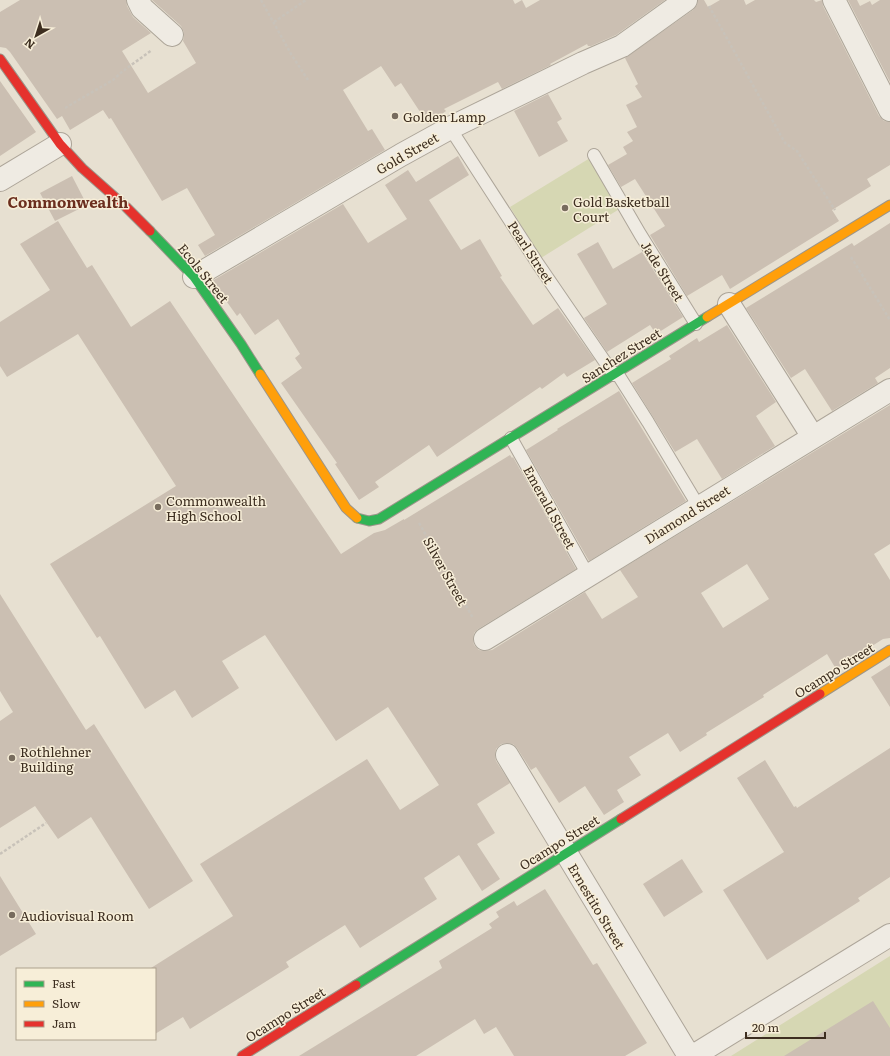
<svg xmlns="http://www.w3.org/2000/svg" width="890" height="1056" viewBox="0 0 890 1056" font-family="Literata,serif">
  <style>
    .park { fill: #d6d7b3 }
    .building { fill: #cbbfb2; fill-rule: evenodd }
    .lines { fill: none; stroke-linecap: round; stroke-linejoin: round }
    .lane-casing { stroke: #ada599; stroke-width: 14 }
    .street-casing { stroke: #ada599; stroke-width: 24 }
    .fast-casing { stroke: #9c958a; stroke-width: 11 }
    .slow-casing { stroke: #9c958a; stroke-width: 11 }
    .jam-casing { stroke: #9c958a; stroke-width: 11 }
    .path { stroke: #c8c2b9; stroke-width: 2.5; stroke-dasharray: 3 2; stroke-linecap: butt }
    .lane { stroke: #efebe3; stroke-width: 12 }
    .street { stroke: #efebe3; stroke-width: 22 }
    .fast { stroke: #30b455; stroke-width: 9 }
    .slow { stroke: #ff9f0a; stroke-width: 9 }
    .jam { stroke: #e5322d; stroke-width: 9 }
    .poi-dot { fill: #786c5e; stroke: #f7eed8; stroke-width: 1.5 }
    .labels { text-anchor: middle; dominant-baseline: central; stroke-width: 3; stroke-linejoin: round; paint-order: stroke }
    .poi-label { font-size: 13px; fill: #3d2e20; stroke: #f7eed8; text-anchor: start }
    .street-label { font-size: 13px; fill: #3d2e20; stroke: #f7eed8 }
    .quarter-label { font-size: 15px; font-weight: bold; fill: #6b2e1e; stroke: #f7eed8 }
  </style>
  <rect width="100%" height="100%" fill="#e7e0d1"/>
  <path class="park" d="M590,158l31,50 -80,50 -31,-51z
    M890,956v100h-159z"/>
  <path class="building" d="M20,0h106l1,6 6,11 18,16 -29,18 26,42 48,-30 -13,-22 1,-4v-5l-3,-6 -29,-26h361l2,4 7,-4 4,8 14,-8h125l-49,35 -25,11h-3l-1,-2 -37,20 1,1 -49,24 -4,-7 -54,27 2,2 -18,13 -27,-41 -6,4 -14,-21 -38,24 25,41 4,-2 13,21 -180,106 -7,-11 17,-10 -28,-47 -25,13 -51,-83 -2,1 -6,-9 -33,20 -8,-14 -5,3 -47,-67 -4,-4 -6,-1v-35z
    M698,0h6l4,7 12,-7h24l2,5 9,-5h59l2,2 6,-2 1,6 56,110 5,5 6,1v43l-23,14 4,7 -39,24 7,11 -109,68 -8,-14 -35,21 -37,-61 15,-9 -30,-47 -14,8 -13,-22 19,-11 -4,-7 10,-6 -6,-9 10,-5 -11,-22 16,-8 -7,-11 3,-2 -13,-26 68,-48 4,-5z
    M848,0h9l3,6 10,-5 2,4 8,-5h10v82z
    M0,81l36,51 -36,24z
    M548,94l14,25 -5,3 11,19 -29,16 -25,-46z
    M458,156l11,19 -40,25 32,50 19,-11 22,37 -2,1 33,48 25,-17 37,52 -28,17 -3,-4 -22,16 -2,-2 -103,70 -8,-12 -54,37 4,5 -20,13 -24,-36 2,-1 -56,-80 21,-15 -7,-10 5,-4 -22,-35 -23,16 -15,-22 -3,3 -25,-35 131,-77 25,39 39,-24 -22,-34 23,-15 8,12z
    M72,176l15,29 -32,16 -15,-28z
    M58,221l29,47 5,-3 39,62 39,-26 171,253 33,-21 11,-3 19,-11v1l106,-65 2,3 1,-1 63,112 -98,60 -4,4 -1,7 1,5 5,5 6,1 7,-1 93,-58 17,27 36,-22 -18,-27 270,-165v139l-16,10 16,26v58l-7,1 -47,30 -9,-15 -64,41 1,2 -58,36 1,2 -27,17 -12,-19 -39,24 12,18 -24,15 7,12 -20,13 -19,-29 -26,17 -23,-36 -5,3 -14,-22 -4,-4 -6,-1 -6,1 -5,5 -1,7 1,5 14,22 -33,21 18,29 -18,11 23,35 -18,12 -23,-36 -35,23 13,21 -77,49 -15,-23 -59,37 3,5 -99,62 -7,-12 -28,17v-65h-3l-1,-1 82,-52 -33,-52 167,-105 33,51 39,-25 -51,-78 -52,34 -71,-106 -43,26 17,27 -47,30 -17,-28 -30,19 -45,-73 -3,2 -47,-74 126,-78 -98,-152 -71,43 -7,-11v-44l50,-32 -30,-46zM747,564l22,35 -46,29 -22,-35z
    M890,223v145l-15,10 3,5 -46,28 -27,-42 -14,9 -45,-70 106,-65 2,3z
    M598,242l15,27 29,-17 41,65 -27,17 -6,-9 -43,27 -23,-34 23,-14 -30,-50z
    M727,325l49,77 -20,14 19,30 -53,33 -25,-40 -22,13 -43,-69 39,-24 -2,-3 28,-18 2,4z
    M619,391l67,110 -97,60 -63,-111 32,-20 -1,-1z
    M0,594l86,136 8,-6 99,157 -44,28 -58,-92 -33,22 -23,-33 -35,22v-107l13,-9 -13,-21z
    M890,665v42l-19,-30z
    M890,748v129l-32,21 2,3 -93,59 -44,-70 61,-38 -47,-74 28,-18 29,47 2,-1 1,2z
    M682,859l21,33 -39,25 -21,-33z
    M0,876l36,58 -36,22z
    M545,889l48,76 4,-2 50,80 -22,13h-111l-18,-29 -12,7 -9,-15 -59,37h-117l143,-88 -3,-7 53,-33 -3,-4 10,-7 -3,-5 18,-11 3,5z
    M873,1001l17,27v28h-106z"/>
  <g class="lines">
    <g class="lane-casing">
      <path id="lane" d="M450,128l88,136 76,111
        M594,155l46,79 56,90
        M617,373l31,49 51,85
        M511,438l77,137"/>
    </g>
    <g class="street-casing">
      <path id="street" d="M138,0l4,8 30,27
        M834,0l56,110
        M0,180l60,-36
        M194,277l207,-122 49,-27 133,-65 39,-17 64,-46
        M729,304l84,133
        M485,639l405,-249
        M507,755l182,301
        M693,1056l197,-121"/>
    </g>
    <g class="fast-casing">
      <path id="fast" d="M150,231l44,46 47,67 19,30
        M357,518l12,3 10,-2 328,-202
        M356,985l265,-166"/>
    </g>
    <g class="slow-casing">
      <path id="slow" d="M707,317l183,-112
        M260,374l86,134 11,10
        M820,694l70,-44"/>
    </g>
    <g class="jam-casing">
      <path id="jam" d="M0,59l60,85 22,24 44,39 24,24
        M621,819l199,-125
        M242,1056l114,-71"/>
    </g>
    <path class="path" d="M261,0l30,54 17,26
      M709,6l76,137 12,8 38,59
      M274,22l32,-22
      M65,108l48,-28 10,-9 29,-21
      M851,257l39,63
      M419,523l54,95
      M0,854l46,-31"/>
    <use href="#lane" class="lane"/>
    <use href="#street" class="street"/>
    <use href="#fast" class="fast"/>
    <use href="#slow" class="slow"/>
    <use href="#jam" class="jam"/>
  </g>
  <g class="poi-dot">
    <circle cx="395" cy="116" r="4"/>
    <circle cx="565" cy="208" r="4"/>
    <circle cx="158" cy="507" r="4"/>
    <circle cx="12" cy="758" r="4"/>
    <circle cx="12" cy="915" r="4"/>
  </g>
  <g class="labels">
    <g class="poi-label">
      <text x="403" y="116">Golden Lamp</text>
      <text x="573" y="201">Gold Basketball<tspan x="573" dy="15">Court</tspan></text>
      <text x="166" y="500">Commonwealth<tspan x="166" dy="15">High School</tspan></text>
      <text x="20" y="751">Rothlehner<tspan x="20" dy="15">Building</tspan></text>
      <text x="20" y="915">Audiovisual Room</text>
    </g>
    <g class="street-label">
      <text transform="translate(407 153) rotate(-30)">Gold Street</text>
      <text transform="translate(531 252) rotate(57)">Pearl Street</text>
      <text transform="translate(663 271) rotate(58)">Jade Street</text>
      <text transform="translate(204 273) rotate(51)">Ecols Street</text>
      <text transform="translate(621 355) rotate(-32)">Sanchez Street</text>
      <text transform="translate(550 507) rotate(61)">Emerald Street</text>
      <text transform="translate(687 514) rotate(-32)">Diamond Street</text>
      <text transform="translate(446 571) rotate(61)">Silver Street</text>
      <text transform="translate(834 670) rotate(-32)">Ocampo Street</text>
      <text transform="translate(559 842) rotate(-32)">Ocampo Street</text>
      <text transform="translate(597 906) rotate(59)">Ernestito Street</text>
      <text transform="translate(285 1014) rotate(-32)">Ocampo Street</text>
    </g>
    <g class="quarter-label">
      <text x="68" y="201">Commonwealth</text>
    </g>
  </g>
  <rect x="16" y="968" width="140" height="72" fill="#f7eed8" stroke="#ada18e"/>
  <rect x="24" y="981" width="20" height="6" fill="#30b455" stroke="#ada18e"/>
  <text x="52" y="988" font-size="12" fill="#3d2e20">Fast</text>
  <rect x="24" y="1001" width="20" height="6" fill="#ff9f0a" stroke="#ada18e"/>
  <text x="52" y="1008" font-size="12" fill="#3d2e20">Slow</text>
  <rect x="24" y="1021" width="20" height="6" fill="#e5322d" stroke="#ada18e"/>
  <text x="52" y="1028" font-size="12" fill="#3d2e20">Jam</text>
  <g transform="translate(36 36) rotate(219)" stroke="#f7eed8" stroke-width="3" paint-order="stroke">
  <path d="M0-3L7 15L0 10L-7 15Z" fill="#3d2e20"/>
  <text y="-6" font-size="11" font-weight="bold" text-anchor="middle" fill="#3d2e20">N</text>
  </g>
  <path d="M746 1032v6h79v-6" fill="none" stroke="#3d2e20" stroke-width="2"/>
  <text x="752" y="1032" font-size="12" fill="#3d2e20" stroke="#f7eed8" stroke-width="3" paint-order="stroke">20 m</text>
</svg>
